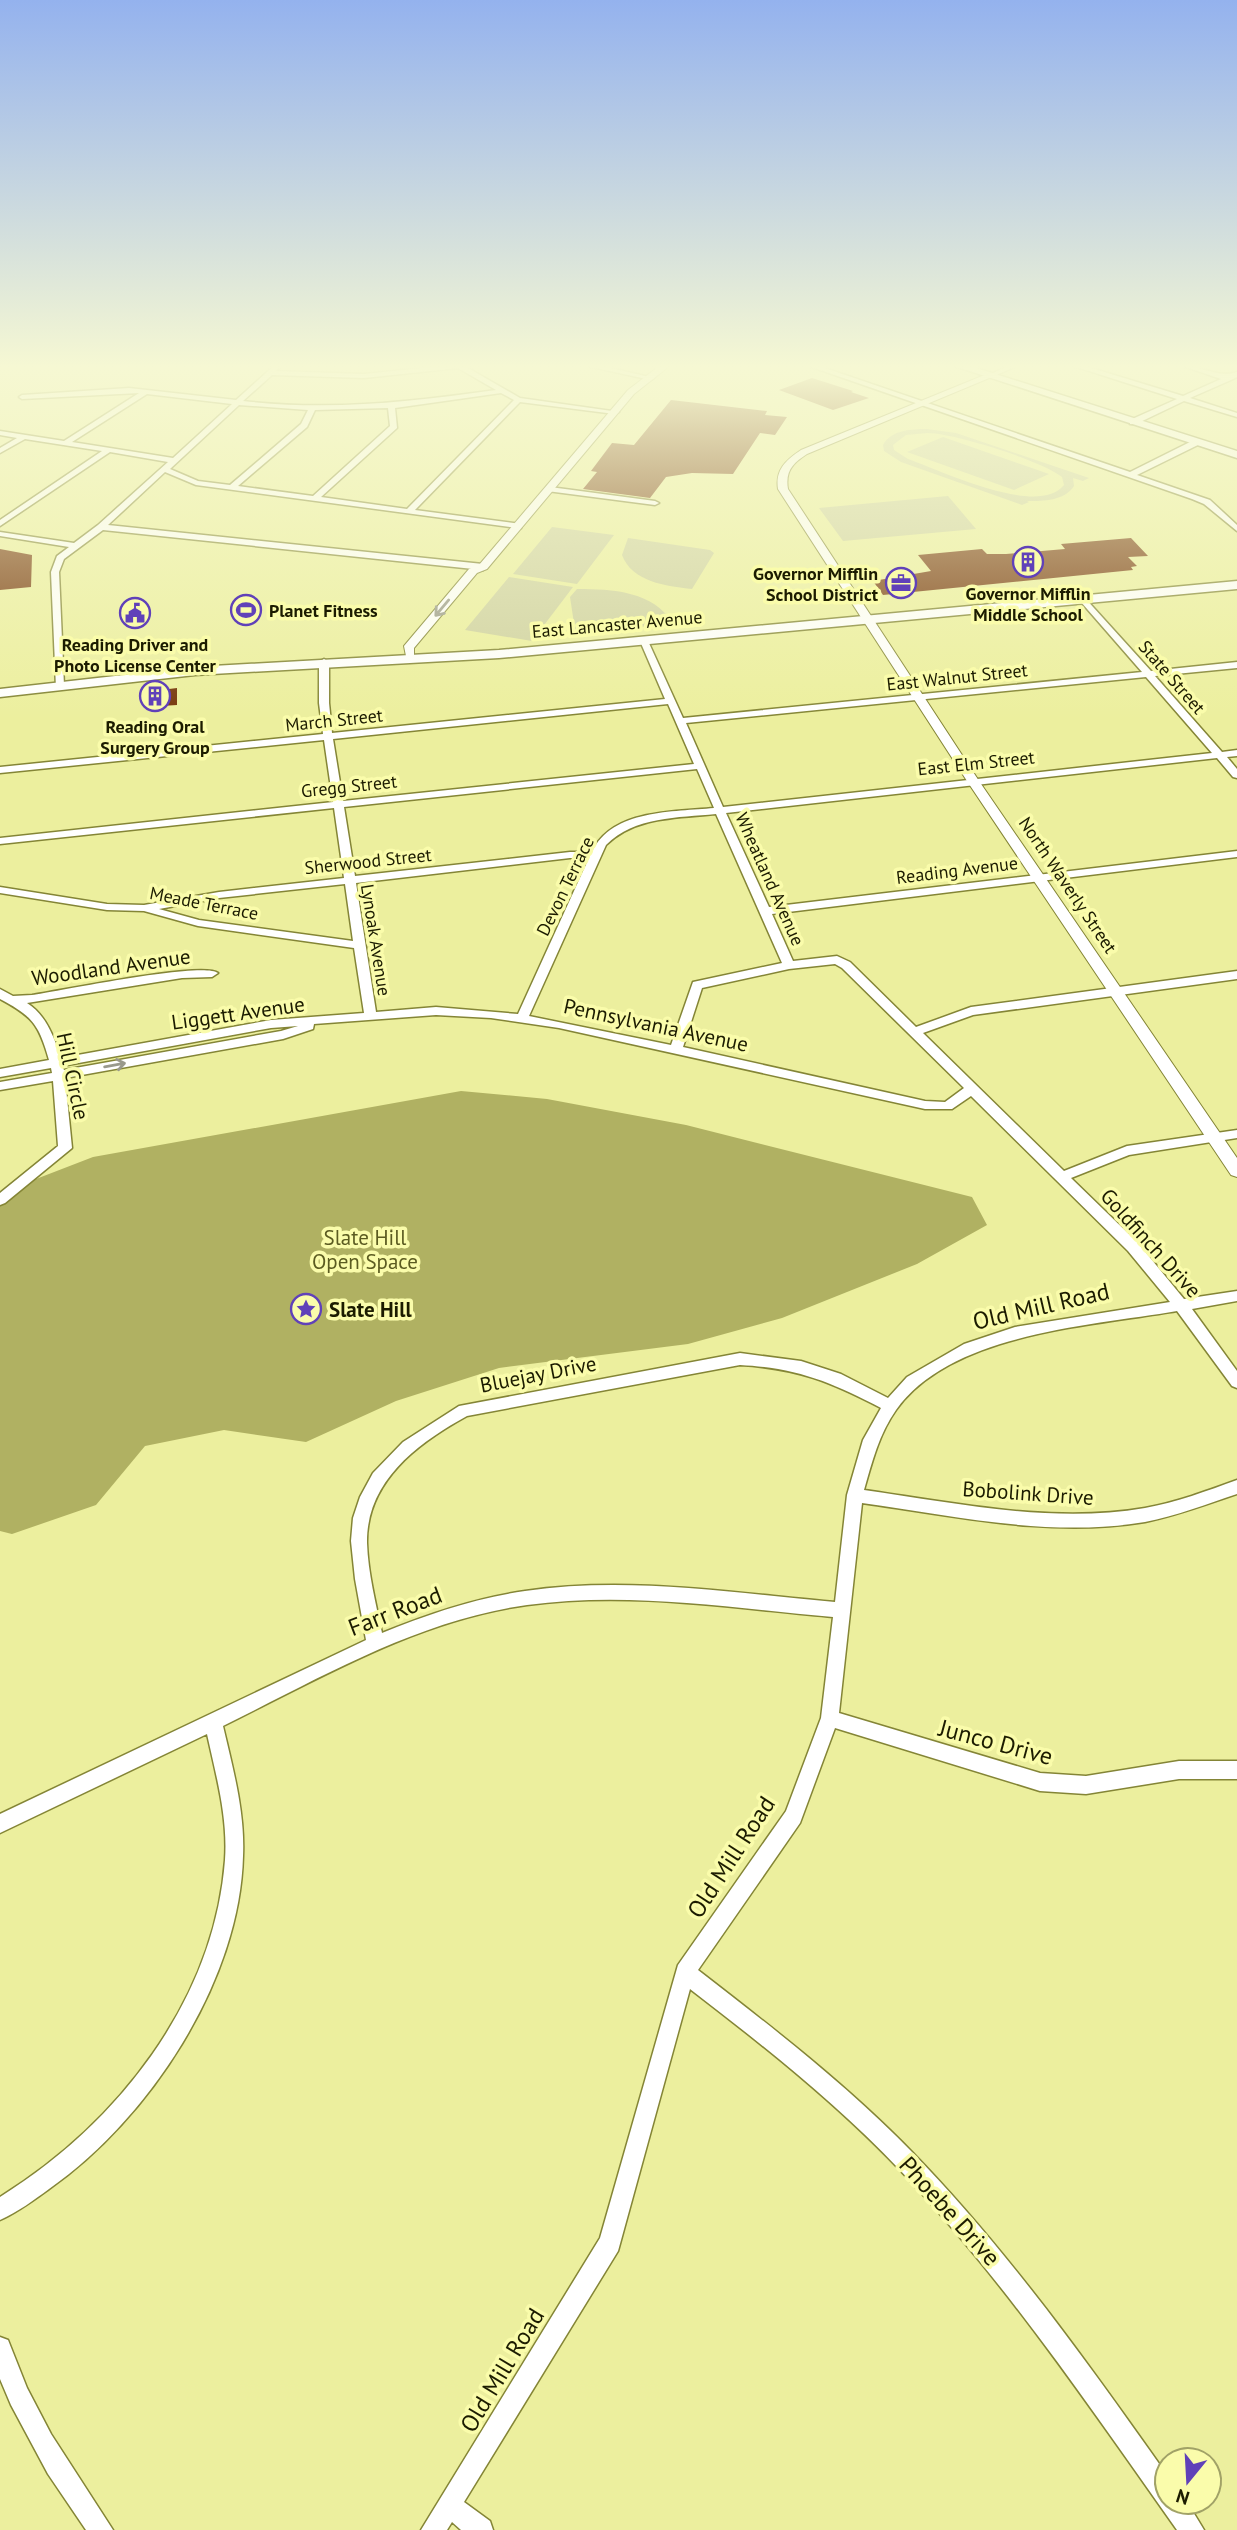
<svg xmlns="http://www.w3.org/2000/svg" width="1237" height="2530" viewBox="0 0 1237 2530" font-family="'PT Sans',sans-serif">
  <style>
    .green { fill: #cfd1a0; fill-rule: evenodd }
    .forest { fill: #b0b162 }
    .building { fill: #75360a }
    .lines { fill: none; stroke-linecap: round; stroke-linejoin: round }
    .minor-casing { stroke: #848536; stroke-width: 3 }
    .tertiary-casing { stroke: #848536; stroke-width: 2 }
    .primary-casing { stroke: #848536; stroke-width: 3 }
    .minor { fill: #fff; fill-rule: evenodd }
    .tertiary { fill: #fff; fill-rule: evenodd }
    .primary { fill: #fff; fill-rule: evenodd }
    .oneway { stroke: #99998c }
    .labels { text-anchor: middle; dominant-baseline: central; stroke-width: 7; stroke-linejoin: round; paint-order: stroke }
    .far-poi-label { font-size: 18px; font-weight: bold; fill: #1c1c00; stroke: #fafcab }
    .far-street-label { font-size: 18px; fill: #1c1c00; stroke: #fafcab }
    .street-label { font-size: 21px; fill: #1c1c00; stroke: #fafcab }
    .park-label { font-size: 21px; fill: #5b5b21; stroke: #fafcab }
    .poi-label { font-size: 21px; font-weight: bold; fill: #1c1c00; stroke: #fafcab; text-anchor: start }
    .near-street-label { font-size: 24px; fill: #1c1c00; stroke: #fafcab }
  </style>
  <rect width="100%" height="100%" fill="#ecef9e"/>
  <path class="green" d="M927,429l29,4 133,45 -6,3 -10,-3 1,8c-10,15 -30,15 -47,15l2,1 -7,3 -121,-43 -17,-11 -1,-6c8,-15 28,-16 44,-16zM928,433c25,0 115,28 134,44l2,8c-26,33 -124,-15 -156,-26l-14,-9 -1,-5 13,-10z
    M943,437l106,37 -35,16 -107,-38z
    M948,496l28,33 -133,12 -24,-33z
    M552,527l62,8 -37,49 -64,-10z
    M628,538l82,12 4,3 -22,36c-26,-3 -60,-7 -70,-34z
    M509,577l64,10 -41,54 -67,-11z
    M577,589c35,0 77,2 96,35l-90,9 -8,-3 -5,-33z"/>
  <path class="forest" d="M461,1091l86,8 139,26 286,72 15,28 -70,39 -135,54 -94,26 -189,24 -103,33 -90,41 -82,-12 -79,16 -49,59 -84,29 -12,-3v-326l36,-26 57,-22z"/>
  <path class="building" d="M812,378l41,13 -2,1 18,6 -36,12 -54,-20z
    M671,400l96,11 -2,4 22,2 -12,18 -15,-2 -27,41 -41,-1 -26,4 -16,21 -67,-9 14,-17 -6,-1 21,-28 22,2z
    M1131,538l17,18 -20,1 9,9 -6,1 2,3 -250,25 -10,-14 58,-10 -13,-16 64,-6 5,5h19l59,-5 -4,-5z
    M0,549l32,6 -1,32 -31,3z
    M177,688v17l-16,1v-16z"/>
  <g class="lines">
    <g class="minor-casing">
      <path id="minor" d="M276,364h7l-7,7 88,3 97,-10 59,34 99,14 -4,2 -95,-12 -105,108 106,14v4h-3l-322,-43 -31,-13 -57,53 375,39 4,3 -4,3 -380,-40 -39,29 -5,13 5,114 -8,2 -5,-116 6,-16 12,-9 -69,-11v-4l74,11 24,-18 70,-63 -58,-10 -110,74v-6l102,-69 -77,-12 -25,14v-5l17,-10 -17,-3v-4l64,10 75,-48 -117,6 -3,-2 3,-2 107,-7 107,12zM458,368l38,22c-87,12 -165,21 -253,11l29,-26 92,3zM501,393l13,7 -107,109 -86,-12 76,-69 -2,-20zM147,394l85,10 -59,54 -101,-16zM239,405l69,5 -7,14 -71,61 -32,-4 -28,-12zM388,408l2,18 -77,70 -75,-10 69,-59 8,-17z
        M578,364h15l61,14 -3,2z
        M803,364h10l317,108 64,-32h6v4l-63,31 73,25 27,25v6l-33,-27 -12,-5z
        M1012,364h9l-29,13 -5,-1z
        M1067,364h11l105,32 38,-17 -44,-15c21,0 40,15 60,8v5l-6,3 -41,18 47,15v4l-53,-16 -48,23h-6v-4l47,-21z
        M550,487l105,14 4,2 -4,2 -108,-14 -1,-2z
        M1084,597l67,74 86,-9v6l-82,8 67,76 15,-2v6l-10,1 10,12v9l-4,-1 -16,-19 -491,55 43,94 468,-56v6l-465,57 21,47 44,-5 13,6 66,65 55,-20 266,-36v8l-264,36 -50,18 141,138 63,-25 110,-16v8l-108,17 -58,23 67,65 46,56 53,-8v10l-45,8 45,62v17l-5,-2 -55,-75c-86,15 -227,22 -281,99 -17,24 -24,52 -32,80 93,13 188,34 281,18 32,-6 62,-17 92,-28v14c-30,10 -61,22 -92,28 -94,16 -190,-6 -283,-19l-23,210 201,60 46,3 93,-15h58v18h-58l-93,15 -46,-3 -205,-63 -35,95 -102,147c75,58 149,115 215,183 95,98 175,210 254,322v27h20l17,28h-27c-87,-123 -173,-250 -278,-361 -64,-67 -136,-124 -209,-180l-72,262 -154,251 26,19 3,9h-32l-9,-8 -5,8h-26l179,-292 78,-273 108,-154 35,-93 12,-101c-102,-9 -205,-26 -306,-12 -109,15 -207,73 -304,121 10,43 22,86 20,130 -3,125 -94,263 -194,333 -15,11 -31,23 -49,31v-23c117,-73 214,-195 225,-337 3,-43 -9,-85 -18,-126l-207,99v-19l366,-174 -11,-61 -4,-38 2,-23 7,-21 13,-24 30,-31 56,-36 281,-53 61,8 40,13 47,24 19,-21 57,-33 51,-17 155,-25 -42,-51 -157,-155 -19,13h-27l-366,-81 -68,-10 -55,-3 -122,9 -1,5 -30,10 -218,39 7,70 -67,55 -5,2v-12l58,-47 -5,-65 -53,9v-8l52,-9 -1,-5 -51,9v-8l49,-9c-10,-36 -17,-44 -49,-61v-10l13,7 19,-1c28,-4 171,-34 186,-22l-6,4 -30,1 -155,25c19,12 27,34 34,55l210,-38 93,-7 -10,-65 -156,-22 -54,-15 -37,-1 -107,-17v-6l107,17 37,1 75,-13 125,-14 -10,-70 -334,36v-6l333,-36 -9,-62 -324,33v-6l323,-33 -4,-31v-41l5,-3 5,3v41l3,30 333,-34 -25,-58 4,-3 4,3 35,77 459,-46 -61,-70 -1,-2zM1146,677l66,76 -489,54 -37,-84zM668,704l26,60 -351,37 -10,-62zM697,769l17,39c-40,4 -102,1 -122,44h-22l-215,24 -11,-69zM716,814l66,149 -89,19 -22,63 -142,-29 77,-171c29,-29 72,-27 110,-31zM570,858h19l-71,156 -82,-7 -60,5 -20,-129zM345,884l8,57 -154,-21 -40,-11 60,-11zM835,964l7,4 122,120 -19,14 -20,-1 -242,-54 19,-59 87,-19zM298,1026l-17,5 -217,39 -2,-4 209,-38zM740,1365c57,3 91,17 141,43l-18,32 -16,55 -12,107c-103,-9 -207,-26 -310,-11 -49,7 -97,23 -143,42 -6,-29 -14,-60 -15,-90 -1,-62 51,-100 100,-127z
        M0,2337l8,3 19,48 24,46 62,96h-27l-38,-56 -37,-69 -11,-26z"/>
    </g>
    <g class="tertiary-casing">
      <path id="tertiary" d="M662,364h10l-38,30 -147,175 -10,4 -63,75v8h-8l-2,-10 65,-77 10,-4 149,-175z
        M987,374l7,2 -187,78c-14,9 -22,17 -19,35l191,292 258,377v19l-6,-2 -264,-394 -189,-292c-3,-19 8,-29 23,-39z"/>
    </g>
    <g class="primary-casing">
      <path id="primary" d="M948,364h16l273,87v7z
        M1237,581v8l-738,69 -304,17 -195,22v-8l195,-22 304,-17z"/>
    </g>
    <use href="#minor" class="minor"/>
    <use href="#tertiary" class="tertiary"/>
    <use href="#primary" class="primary"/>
  </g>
  <defs><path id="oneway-shaft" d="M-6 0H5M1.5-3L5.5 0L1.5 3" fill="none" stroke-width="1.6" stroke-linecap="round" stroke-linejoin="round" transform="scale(1.75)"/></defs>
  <g class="oneway">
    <use href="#oneway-shaft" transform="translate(442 608) rotate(130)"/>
    <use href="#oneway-shaft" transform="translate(115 1065) rotate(-10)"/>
  </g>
  <linearGradient id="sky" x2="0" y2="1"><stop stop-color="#94b2ee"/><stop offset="0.51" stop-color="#f6f8d3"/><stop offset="1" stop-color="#f6f8d3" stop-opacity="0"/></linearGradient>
  <rect width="1237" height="719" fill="url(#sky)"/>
  <defs>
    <g id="building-ring" transform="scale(1.575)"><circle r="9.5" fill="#fafcab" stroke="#6041b9" stroke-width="1.5"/><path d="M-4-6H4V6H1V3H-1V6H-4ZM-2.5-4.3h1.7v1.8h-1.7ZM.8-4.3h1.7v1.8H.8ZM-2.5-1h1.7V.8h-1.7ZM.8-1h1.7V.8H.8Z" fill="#6041b9"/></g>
    <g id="office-ring" transform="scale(1.575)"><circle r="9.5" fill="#fafcab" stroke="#6041b9" stroke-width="1.5"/><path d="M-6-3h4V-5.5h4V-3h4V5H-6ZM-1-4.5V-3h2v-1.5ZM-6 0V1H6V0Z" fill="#6041b9"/></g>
    <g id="stadium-ring" transform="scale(1.575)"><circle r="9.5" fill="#fafcab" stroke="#6041b9" stroke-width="1.5"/><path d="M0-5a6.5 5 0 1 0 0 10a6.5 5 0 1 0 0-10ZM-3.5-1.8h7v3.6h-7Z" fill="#6041b9"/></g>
    <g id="civic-ring" transform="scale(1.575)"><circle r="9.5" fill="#fafcab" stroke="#6041b9" stroke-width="1.5"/><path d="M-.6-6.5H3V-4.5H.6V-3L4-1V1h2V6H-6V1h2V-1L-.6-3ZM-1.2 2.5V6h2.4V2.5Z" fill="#6041b9"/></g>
    <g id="sight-ring" transform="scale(1.575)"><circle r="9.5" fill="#fafcab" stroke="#6041b9" stroke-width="1.5"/><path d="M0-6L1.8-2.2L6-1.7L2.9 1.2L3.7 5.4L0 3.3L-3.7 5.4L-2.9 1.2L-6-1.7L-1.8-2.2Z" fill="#6041b9"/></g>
  </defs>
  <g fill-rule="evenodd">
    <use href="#building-ring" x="1028" y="562"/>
    <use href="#office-ring" x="901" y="583"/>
    <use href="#stadium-ring" x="246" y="610"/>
    <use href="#civic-ring" x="135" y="613"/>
    <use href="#building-ring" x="155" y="696"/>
    <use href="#sight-ring" x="306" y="1309"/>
  </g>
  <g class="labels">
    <g class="far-poi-label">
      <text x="878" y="573" text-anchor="end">Governor Mifflin<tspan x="878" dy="21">School District</tspan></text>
      <text x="1028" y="593">Governor Mifflin<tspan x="1028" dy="21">Middle School</tspan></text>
      <text x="269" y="610" text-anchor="start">Planet Fitness</text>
      <text x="135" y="644">Reading Driver and<tspan x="135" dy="21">Photo License Center</tspan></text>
      <text x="155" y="726">Reading Oral<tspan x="155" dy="21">Surgery Group</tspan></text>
    </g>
    <g class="far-street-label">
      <text transform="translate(617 624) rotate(-5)">East Lancaster Avenue</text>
      <text transform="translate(957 677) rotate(-6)">East Walnut Street</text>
      <text transform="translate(1172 677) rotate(49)">State Street</text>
      <text transform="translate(334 720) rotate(-6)">March Street</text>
      <text transform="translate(976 763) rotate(-6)">East Elm Street</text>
      <text transform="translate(349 786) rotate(-6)">Gregg Street</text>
      <text transform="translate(368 861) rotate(-6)">Sherwood Street</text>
      <text transform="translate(957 870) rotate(-7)">Reading Avenue</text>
      <text transform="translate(770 879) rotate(66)">Wheatland Avenue</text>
      <text transform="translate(1068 885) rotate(56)">North Waverly Street</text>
      <text transform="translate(565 886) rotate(-64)">Devon Terrace</text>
      <text transform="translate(204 903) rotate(11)">Meade Terrace</text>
      <text transform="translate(376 940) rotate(81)">Lynoak Avenue</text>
    </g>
    <g class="street-label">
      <text transform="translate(111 967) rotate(-8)">Woodland Avenue</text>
      <text transform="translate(238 1013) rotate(-8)">Liggett Avenue</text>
      <text transform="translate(656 1025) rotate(12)">Pennsylvania Avenue</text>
      <text transform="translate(73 1076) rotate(78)">Hill Circle</text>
      <text transform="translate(1151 1243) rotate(48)">Goldfinch Drive</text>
      <text transform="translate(538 1374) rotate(-11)">Bluejay Drive</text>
      <text transform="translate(1028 1493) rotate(4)">Bobolink Drive</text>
    </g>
    <g class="park-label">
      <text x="365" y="1237">Slate Hill<tspan x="365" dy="24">Open Space</tspan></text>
    </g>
    <g class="poi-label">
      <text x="329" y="1309">Slate Hill</text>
    </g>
    <g class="near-street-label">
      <text transform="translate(1041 1306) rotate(-13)">Old Mill Road</text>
      <text transform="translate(395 1611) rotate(-21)">Farr Road</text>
      <text transform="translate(996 1742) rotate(15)">Junco Drive</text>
      <text transform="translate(731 1857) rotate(-57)">Old Mill Road</text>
      <text transform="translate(950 2211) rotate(48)">Phoebe Drive</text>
      <text transform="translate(502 2370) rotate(-59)">Old Mill Road</text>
    </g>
  </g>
  <g transform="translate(1188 2481) rotate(198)"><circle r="33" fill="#fafcab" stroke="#a1a267" stroke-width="2"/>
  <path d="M0-5L12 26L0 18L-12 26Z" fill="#6041b9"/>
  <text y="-10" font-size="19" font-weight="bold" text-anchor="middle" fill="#1c1c00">N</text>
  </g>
</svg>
